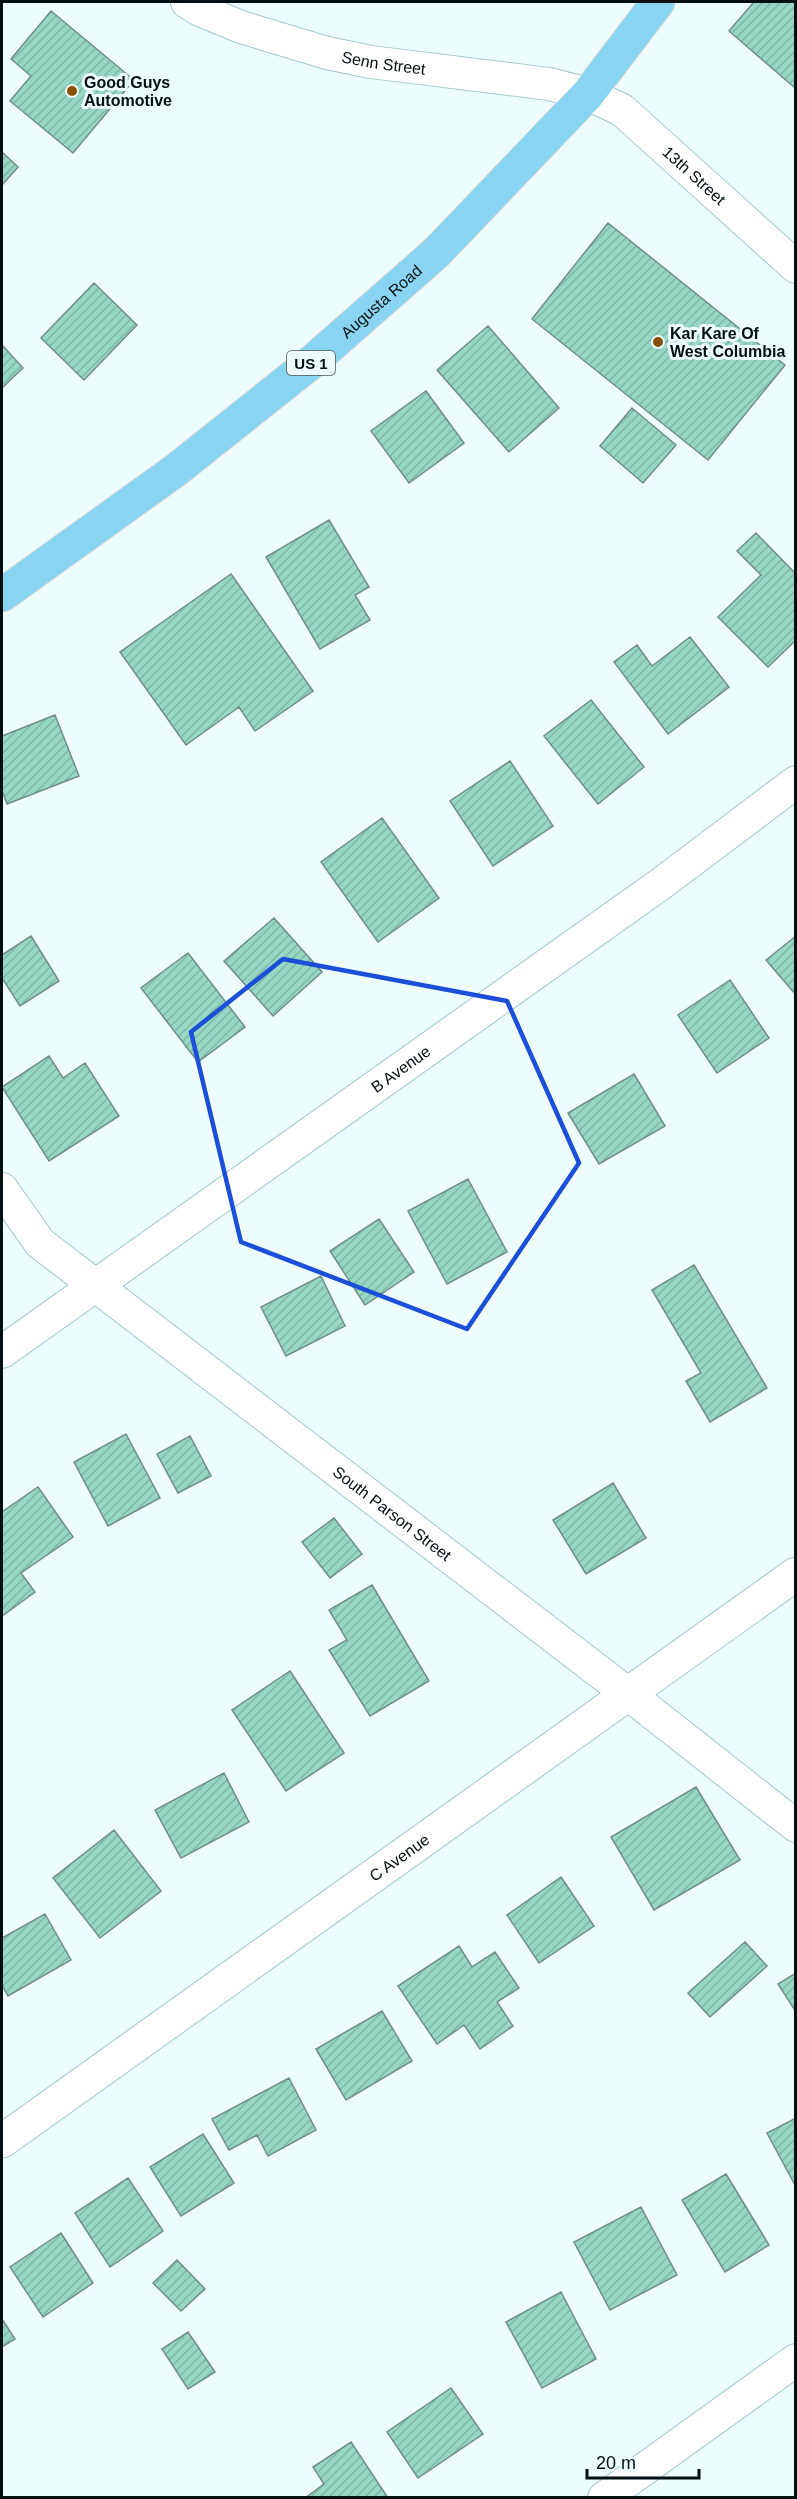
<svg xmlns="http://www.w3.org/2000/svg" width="797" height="2499" viewBox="0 0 797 2499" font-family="Arial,sans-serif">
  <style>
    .building { fill: url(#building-hatch); stroke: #6f9085; stroke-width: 1.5 }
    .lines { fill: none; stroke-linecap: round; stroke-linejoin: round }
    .minor-casing { stroke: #a2c8ca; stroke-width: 34 }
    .tertiary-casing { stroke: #a2c8ca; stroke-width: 35 }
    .primary-casing { stroke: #d7d9d9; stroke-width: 35 }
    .minor { stroke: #fff; stroke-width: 32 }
    .tertiary { stroke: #fff; stroke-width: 33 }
    .primary { stroke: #89d5f1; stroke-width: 33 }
    .marked { fill: none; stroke: #1d4ed8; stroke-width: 4.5; stroke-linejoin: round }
    .poi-dot { fill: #885002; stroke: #edfcfd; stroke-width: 2 }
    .labels { text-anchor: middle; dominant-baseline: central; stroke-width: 6; stroke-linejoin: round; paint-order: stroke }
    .shield { fill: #edfcfd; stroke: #495657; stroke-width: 1.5 }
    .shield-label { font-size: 15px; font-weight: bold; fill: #030f10 }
    .street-label { font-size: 16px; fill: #030f10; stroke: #edfcfd }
    .poi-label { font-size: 16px; font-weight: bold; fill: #030f10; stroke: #edfcfd; text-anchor: start }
  </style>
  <defs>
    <pattern id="building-hatch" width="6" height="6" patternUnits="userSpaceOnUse" patternTransform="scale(1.5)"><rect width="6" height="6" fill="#97d7c3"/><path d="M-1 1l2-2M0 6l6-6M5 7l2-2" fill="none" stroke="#80b7a6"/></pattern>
  </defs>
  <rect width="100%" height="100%" fill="#edfcfd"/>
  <path class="building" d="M754,2h42l-1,86 -66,-57z
    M51,11l83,69 -61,73 -63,-52 21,-25 -20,-17z
    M2,152l16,15 -16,18z
    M608,223l177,142 -77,95 -176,-141z
    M94,283l43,42 -53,55 -43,-42z
    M488,326l71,82 -50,44 -72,-82z
    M2,345l21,23 -21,20z
    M426,391l38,52 -55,40 -38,-52z
    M632,408l44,37 -33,38 -43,-37z
    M329,520l40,67 -14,8 15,25 -50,29 -54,-92z
    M756,533l40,41v66l-28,27 -50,-50 43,-42 -24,-24z
    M231,574l82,117 -58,40 -16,-24 -53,38 -66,-93z
    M690,637l39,50 -61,47 -54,-72 23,-17 15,21z
    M591,700l53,67 -46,37 -54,-68z
    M55,715l24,61 -72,28 -5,-14v-54z
    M510,761l43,65 -60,40 -43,-65z
    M382,818l57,80 -61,44 -57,-80z
    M274,918l48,54 -49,44 -49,-55z
    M31,936l28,45 -39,25 -18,-28v-23z
    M796,936v59l-30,-35z
    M188,953l57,74 -47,35 -57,-74z
    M730,980l39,58 -52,35 -39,-58z
    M49,1056l14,22 22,-15 34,53 -70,45 -47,-74z
    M634,1074l31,52 -66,38 -31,-51z
    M468,1179l39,73 -60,32 -39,-73z
    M379,1219l35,53 -49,33 -35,-54z
    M694,1265l73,123 -57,34 -24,-41 15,-8 -49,-83z
    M321,1276l24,50 -59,30 -25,-49z
    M126,1434l34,64 -52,28 -34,-64z
    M190,1436l21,40 -33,17 -21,-39z
    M613,1483l33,55 -60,36 -33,-54z
    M38,1487l35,50 -52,36 14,19 -33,24v-104z
    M334,1518l28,36 -32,24 -28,-36z
    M372,1585l57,96 -59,35 -41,-66 18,-10 -18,-30z
    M290,1671l54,82 -58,38 -54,-81z
    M224,1773l25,49 -68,36 -26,-48z
    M696,1787l44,73 -86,50 -43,-73z
    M114,1830l47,61 -61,47 -47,-60z
    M561,1877l33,49 -55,37 -32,-48z
    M45,1914l26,46 -63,36 -6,-11v-47z
    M745,1942l22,24 -57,51 -22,-24z
    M459,1946l13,21 23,-15 24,36 -22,14 16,24 -33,23 -16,-24 -27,19 -39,-58z
    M796,1973v39l-18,-28z
    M382,2011l30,50 -66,39 -30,-51z
    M289,2078l27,52 -48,26 -11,-21 -28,15 -17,-31z
    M796,2118v69l-29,-54z
    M203,2134l31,49 -53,33 -31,-49z
    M726,2174l43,71 -44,27 -43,-72z
    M128,2178l35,53 -53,36 -35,-54z
    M641,2207l36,68 -67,35 -36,-68z
    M61,2233l32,50 -50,34 -33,-50z
    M177,2260l28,29 -24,22 -28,-28z
    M561,2292l35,67 -54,29 -36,-66z
    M2,2319l13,20 -13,8z
    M188,2332l27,40 -27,17 -26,-40z
    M451,2388l32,46 -65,44 -31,-46z
    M351,2442l37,56h-83l19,-14 -11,-17z"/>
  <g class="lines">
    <g class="minor-casing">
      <g id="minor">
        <path id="s1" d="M187,2l13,8 41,17 86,26 44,9 178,22 39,10 34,16 174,157"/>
        <path id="s2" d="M2,1189l38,54 587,450 169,133"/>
        <path id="s3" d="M2,1352l660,-469 134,-101"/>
        <path d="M604,2498l192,-138"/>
      </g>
    </g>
    <g class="tertiary-casing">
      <g id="tertiary">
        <path id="s4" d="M2,2141l794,-567"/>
      </g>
    </g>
    <g class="primary-casing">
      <g id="primary">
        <path id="s5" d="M2,595l174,-125 137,-109 124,-109 151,-158 70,-92"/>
      </g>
    </g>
    <use href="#minor" class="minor"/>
    <use href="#tertiary" class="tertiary"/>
    <use href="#primary" class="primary"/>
  </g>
  <path class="marked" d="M283,959l224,42 72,162 -112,166 -226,-87 -50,-210z"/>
  <g class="poi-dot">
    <circle cx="72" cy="91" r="6"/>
    <circle cx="658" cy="342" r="6"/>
  </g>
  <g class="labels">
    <rect class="shield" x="287" y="351" width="48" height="24" rx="4.5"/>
    <g class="shield-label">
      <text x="311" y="363">US 1</text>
    </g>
    <g class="street-label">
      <text stroke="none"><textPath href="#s1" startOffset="207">Senn Street</textPath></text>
      <text stroke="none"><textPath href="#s1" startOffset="549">13th Street</textPath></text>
      <text stroke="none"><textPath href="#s5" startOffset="480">Augusta Road</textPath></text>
      <text stroke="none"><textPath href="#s3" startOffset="489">B Avenue</textPath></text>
      <text stroke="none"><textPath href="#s2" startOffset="510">South Parson Street</textPath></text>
      <text stroke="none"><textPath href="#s4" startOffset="488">C Avenue</textPath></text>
    </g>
    <g class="poi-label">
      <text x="84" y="82">Good Guys<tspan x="84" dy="18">Automotive</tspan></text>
      <text x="670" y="333">Kar Kare Of<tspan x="670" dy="18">West Columbia</tspan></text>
    </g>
  </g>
  <rect width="797" height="2499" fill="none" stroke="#030f10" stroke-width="6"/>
  <path d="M587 2469v9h112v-9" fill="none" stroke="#030f10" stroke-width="3"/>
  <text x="596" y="2469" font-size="18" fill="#030f10" stroke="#edfcfd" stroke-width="4.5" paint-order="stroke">20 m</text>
</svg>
